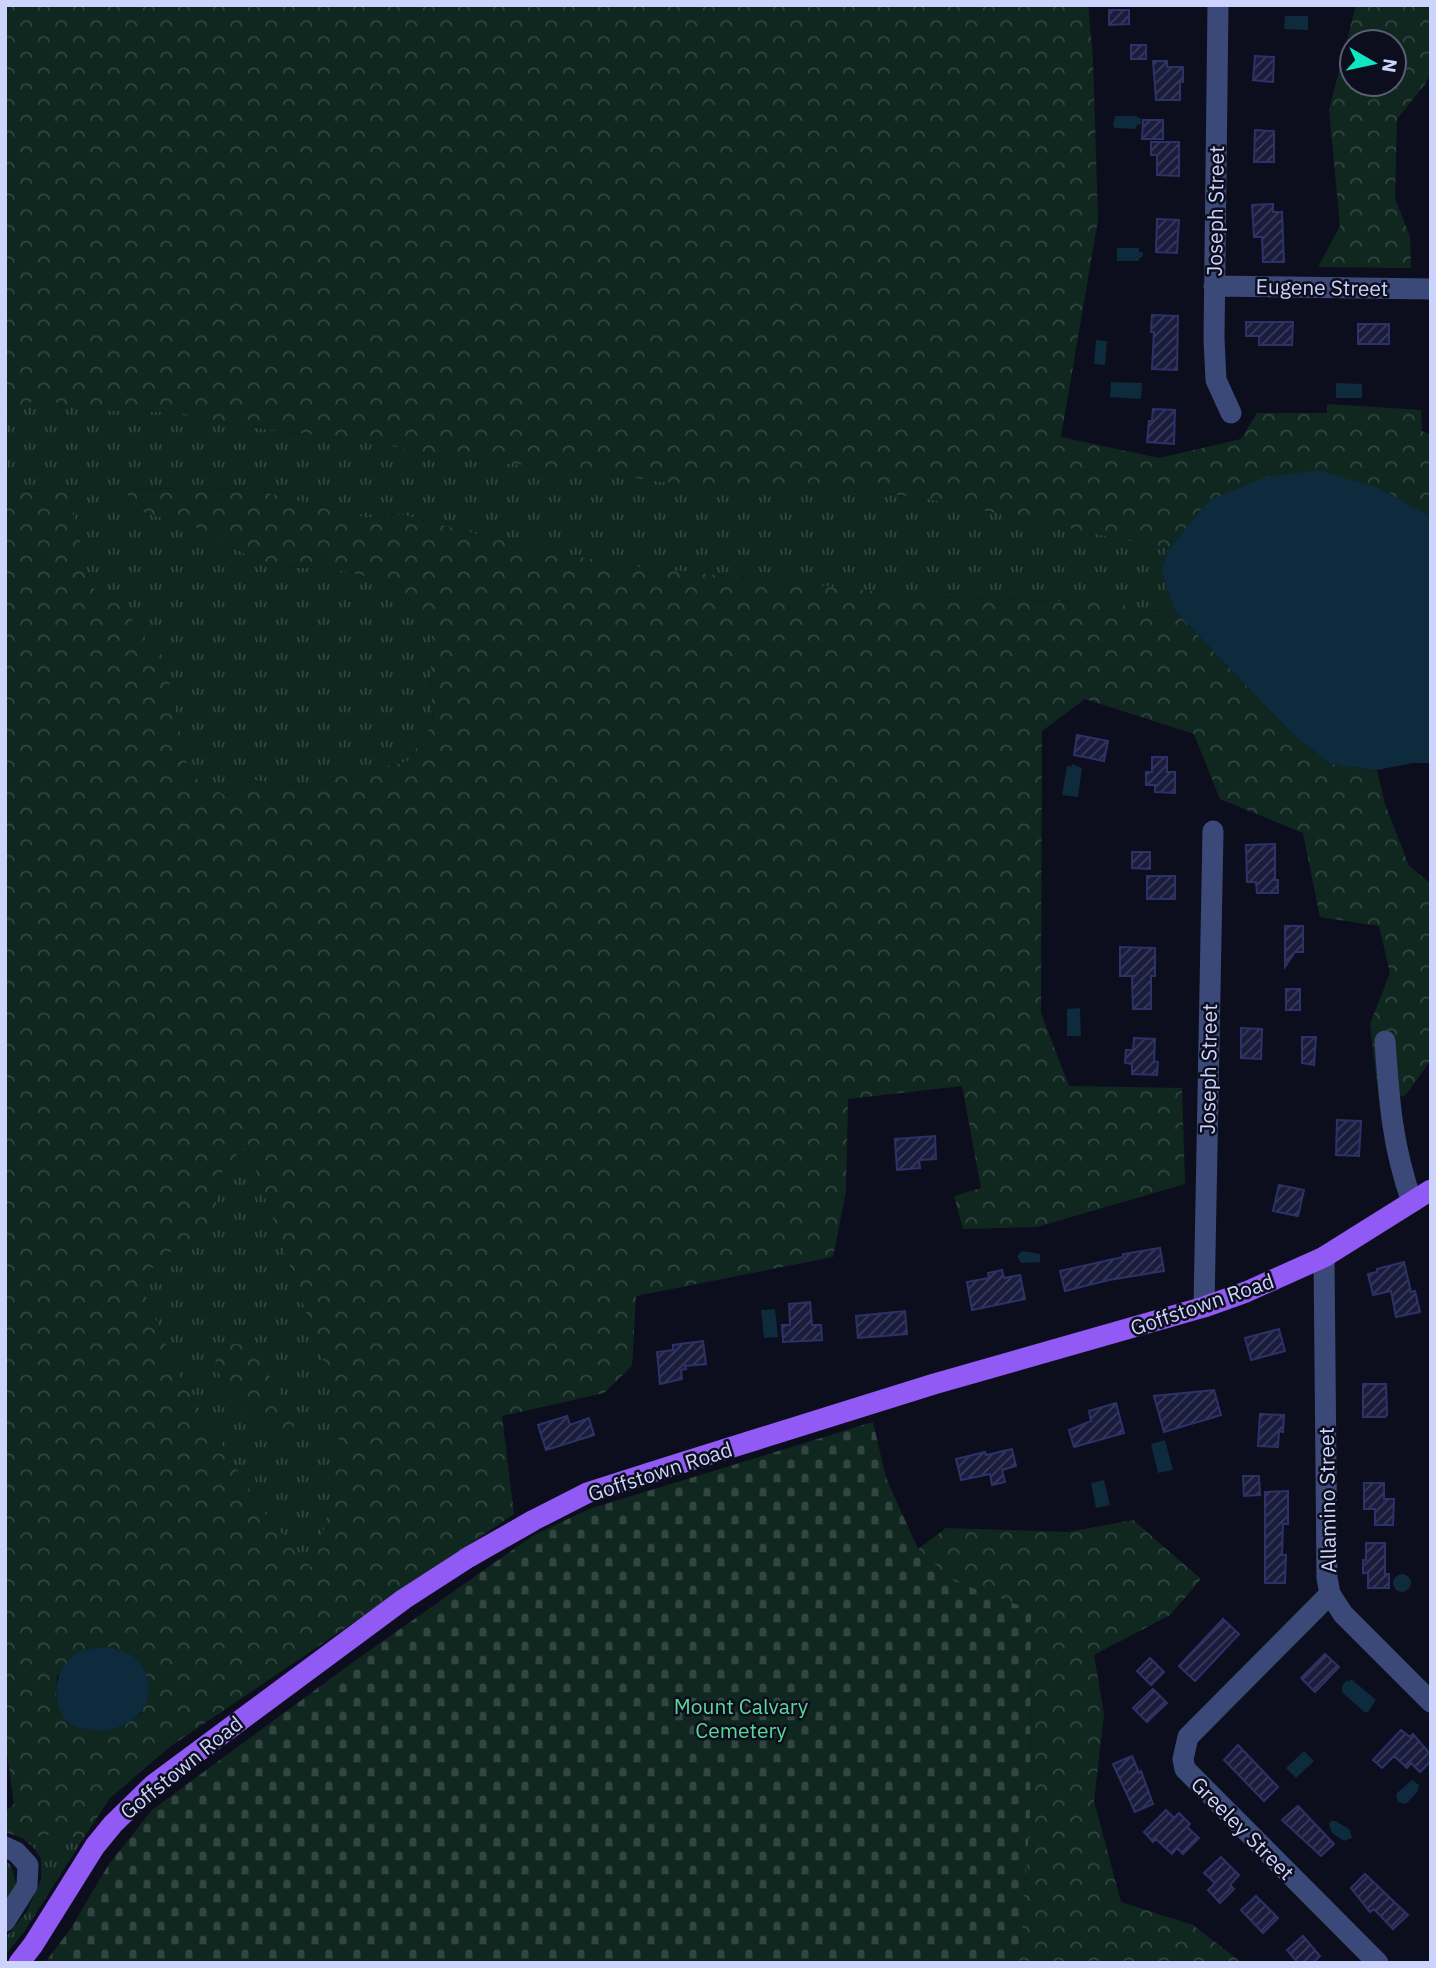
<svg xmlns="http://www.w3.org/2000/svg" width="1436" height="1968" viewBox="0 0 1436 1968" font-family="'IBM Plex Sans',sans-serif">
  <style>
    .grass { fill: url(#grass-tufts) }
    .forest { fill: url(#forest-crowns); fill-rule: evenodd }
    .cemetery { fill: url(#cemetery-stones) }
    .water { fill: #0d2b3c }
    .building { fill: url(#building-hatch); stroke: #2d3167; stroke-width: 2 }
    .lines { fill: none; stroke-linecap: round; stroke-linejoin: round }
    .minor { stroke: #3b4979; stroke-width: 21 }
    .major { stroke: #925af5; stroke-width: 21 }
    .labels { text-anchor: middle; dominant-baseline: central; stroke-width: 5; stroke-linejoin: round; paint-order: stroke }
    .street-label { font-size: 21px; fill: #ccd3fc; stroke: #0d0e1d }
    .park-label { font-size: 21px; fill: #5dd798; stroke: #0d0e1d }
  </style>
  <defs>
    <pattern id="grass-tufts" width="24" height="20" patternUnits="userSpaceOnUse" patternTransform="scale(1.75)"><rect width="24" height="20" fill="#102720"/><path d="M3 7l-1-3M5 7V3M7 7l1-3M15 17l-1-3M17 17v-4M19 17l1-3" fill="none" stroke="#324541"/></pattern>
    <pattern id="forest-crowns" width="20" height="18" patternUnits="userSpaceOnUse" patternTransform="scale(1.75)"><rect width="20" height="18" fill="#102720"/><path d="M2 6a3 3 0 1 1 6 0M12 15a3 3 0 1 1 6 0" fill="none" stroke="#324541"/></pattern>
    <pattern id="cemetery-stones" width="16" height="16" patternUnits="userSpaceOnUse" patternTransform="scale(1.75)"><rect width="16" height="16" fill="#102720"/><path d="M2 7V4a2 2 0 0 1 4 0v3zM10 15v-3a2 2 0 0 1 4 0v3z" fill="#324541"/></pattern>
    <pattern id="building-hatch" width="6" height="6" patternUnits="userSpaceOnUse" patternTransform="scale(1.75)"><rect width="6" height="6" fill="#1a1c3d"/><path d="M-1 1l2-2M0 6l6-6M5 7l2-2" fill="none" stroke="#3a3c5a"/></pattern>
  </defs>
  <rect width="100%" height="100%" fill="#0d0e1d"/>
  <path class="grass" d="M36,399l57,11 74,2 108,19 89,8 73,18 119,11 138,18h101l124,11 250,52 -8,21 14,41 -40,-1 -29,-13 -47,4 -128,-4 -312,-32 -127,-27 -97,-25 -28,5 -112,-28 -128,-2 2,20 69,20 73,40 55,-1 72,17 34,49 -2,41 3,49 -26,39 -60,11 -35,15 -60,-8 -26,16 -37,-22 -23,-107 -43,-60 -33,-21 -21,-95 -64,-1v-74z
    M247,1146l84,236 9,69 -15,75 -14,41 -44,-50 -87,-139 -35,-84 9,-31 58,-38 11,-57z
    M58,1834l25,5 -57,90 -21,27v-18l22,-27 14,-31v-22l-8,-11 -11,-9z
    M5,1861l6,4 6,22 -12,21z"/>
  <path class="forest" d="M5,5h1083l5,53 5,162 -37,217 98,21 82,-19 16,-26h70v-9l94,6 1,21 9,4v82l-51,-29 -172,13 -39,48 -250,-52 -124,-11h-101l-138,-18 -119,-11 -73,-18 -89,-8 -108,-19 -74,-2 -56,-11 -32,17z
    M1356,5h75v67l-5,11 -29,36 -2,79 15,39 1,31 -93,-1 22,-41 -11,-116zM1352,42h42v42h-42z
    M127,488l128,2 112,28 28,-5 97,25 127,27 312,32 128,4 47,-4 29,13 40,1 114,120 41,33 47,6 8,34 24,62 22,18v176l-26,36 -26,3 -9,-75 20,-51 -11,-47 -59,-9 -17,-84 -83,-34 -26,-65 -109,-35 -43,32 -1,282 28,73 113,2 3,96 -148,43 -74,2 -9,-33 27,-8 -19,-102 -114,13 -2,92 -13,66 -197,39 -4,70 -28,27 -102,23 12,98 -343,232 -61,52 -27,41 -25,-5 -36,4 -16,-6 -1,-20 9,-8 -9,-65v-1249l64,1 21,95 33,21 43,60 23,107 37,22 26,-16 60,8 35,-15 60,-11 26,-39 -3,-49 2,-41 -34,-49 -72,-17 -55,1 -73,-40 -69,-20zM247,1146l84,236 9,69 -15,74 -14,42 -44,-50 -87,-139 -35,-84 9,-31 58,-38 11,-57zM57,1675l85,38c-36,27 -42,18 -80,2l-6,-16z
    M224,1342l28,4 45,77 -13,15 -44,-30 -26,-43z
    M1133,1520l68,59 -31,36 -76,40 10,59 -10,87 27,101 72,23 49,38h-223l11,-146 1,-207 -78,-29 -35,-32 28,-21 122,4z"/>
  <path class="cemetery" d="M873,1422l13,56 32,71 36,32 77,29 -1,207 -11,146h-974l26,-35 38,-64 43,-54 204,-150 178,-125 55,-26z"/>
  <path class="water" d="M1285,16h23v14l-24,-1z
    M1115,116h21l5,3v6l-3,-1 -3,5 -20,-1 -2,-2z
    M1117,248h22v4h4l-1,6h-3v3h-22z
    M1096,340l11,1 -2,24 -11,-1z
    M1111,382l31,1 -1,16 -31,-2z
    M1336,383l26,1v14h-26z
    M1317,470l63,18 51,29v246h-18l-36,7 -47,-6 -41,-33 -114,-120 -14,-41 8,-21 39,-48 55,-23z
    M1072,764l10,4 -4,29 -16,-2 5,-29 4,1z
    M1080,1008l1,28h-14v-27z
    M1022,1251l18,3v8l-19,1 -4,-7z
    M775,1309l3,28 -14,1 -3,-28z
    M1165,1440l8,30 -15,3 -7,-29z
    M1104,1480l6,25 -14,3 -5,-25z
    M1393 1583a9 9 0 1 1 18 0a9 9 0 1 1-18 0Z
    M109,1647c7,3 19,5 25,10 19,17 20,47 0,62 -12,8 -25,14 -40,11 -6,-1 -15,-1 -21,-4 -24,-16 -21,-52 0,-70 10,-8 23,-8 36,-9z
    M1351,1679l25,21 -8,12h-4l-22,-20v-6l5,-6 2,2z
    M1304,1751l10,10 -18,17 -10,-10z
    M1412,1780l7,5 -1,6 -12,13 -8,-2 -2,-8z
    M1331,1821h5l14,9 2,8 -8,3 -12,-8 -3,-9z"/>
  <path class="building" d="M1109,10h20v14l-20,1z
    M1131,45h15v14h-15z
    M1255,56l19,1 -1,25 -20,-2z
    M1153,61h14v6h16v15h-3v18h-24z
    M1143,120h20v19h-21z
    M1255,130l19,1v31h-20z
    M1151,142h28v34l-22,-1v-20h-6z
    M1273,204v8h9l2,50h-21l-1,-25h-8l-2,-32z
    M1157,219l22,1 -2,33 -21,-1z
    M1152,315l26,1 -1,54 -25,-1 2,-37h-3z
    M1246,322h47l-1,23h-33v-9h-13z
    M1358,324h31v20h-31z
    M1153,409l22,1 -1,34 -27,-2 2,-21h3z
    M1077,735l31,6 -4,20 -30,-6z
    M1152,757h15v15h8v21l-20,-1v-7h-9v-13h6z
    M1275,844v36h3v13h-21l-1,-11h-9l-1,-37z
    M1132,852h18v17l-18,-1z
    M1147,876h28v23h-28z
    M1285,926h18v26h-8l-10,15z
    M1120,947l35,1v28h-4v33h-18l-1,-33h-12z
    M1286,989h14v21h-14z
    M1241,1028l21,1 -1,30 -20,-1z
    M1302,1037h14l-2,28 -12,-2z
    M1134,1038l21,1 -1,22 4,1 -1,13 -25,-1v-10l-7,-1 1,-13h7z
    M1337,1120l24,1 -2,35 -23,-1z
    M935,1136l1,23 -17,1 1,8 -23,2 -2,-31z
    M1279,1185l25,5 -6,26 -25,-5z
    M1160,1248l4,23 -55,9 -44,11 -5,-20 63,-14v-3z
    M1404,1262l7,30 4,-1 5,21 -24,5 -5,-26 -18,4 -5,-21 9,-2v-3z
    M1002,1270l2,8 16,-3 5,24 -53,11 -5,-28 22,-4 -1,-5z
    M810,1302l2,23h9l1,15 -39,2 -1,-17h8l-1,-21z
    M905,1311l2,23 -49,4 -2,-22z
    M1279,1329l6,22 -34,9 -6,-22z
    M703,1341l3,23 -21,2 1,3 -5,1 1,9 -22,5 -3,-32 16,-2v-5z
    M1363,1384h23l1,31 -2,2h-22z
    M1214,1390l7,25 -57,17 -10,-36z
    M1116,1403l8,30 -50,14 -5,-17 22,-9 -2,-10z
    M1260,1414l24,1 -1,17 -4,-1 -1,16 -20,-1z
    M567,1416l3,9 19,-7 5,17 -48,15 -8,-25z
    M1012,1449l4,17 -14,4 3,12 -13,3 -2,-11 -29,6 -5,-21 29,-7 1,3z
    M1243,1476h16l1,19 -16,1z
    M1364,1483h20v16h10l-1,26h-18v-16h-11z
    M1288,1491v33h-5l-1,31h4l-1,28h-20v-91z
    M1366,1543h19v31h4v14h-21v-15h-5v-13h3z
    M1223,1619l16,15 -44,47 -16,-15z
    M1325,1654l14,13 -24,25 -14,-14z
    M1150,1658l14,14 -13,13 -14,-14z
    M1153,1689l14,14 -20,19 -14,-14z
    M1401,1730l9,7 3,-3 18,21v6l-11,11 -9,-9 -4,5 -13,-12 -12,12 -9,-8z
    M1238,1745l40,42 -14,14 -40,-41z
    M1132,1756l7,17 2,-2 12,33 -18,8 -22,-48z
    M1298,1806l36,38 -13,12 -39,-36z
    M1166,1810l8,8 5,-5 11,11 -3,3 12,11 -16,16 -6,-6 -5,6 -16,-15 -3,3 -9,-10z
    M1221,1857l18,18 -9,10 4,4 -14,14 -12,-13 7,-7 -11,-10z
    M1365,1874l43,41 -15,14 -19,-20 -4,3 -19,-24z
    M1256,1896l22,22 -15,15 -22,-23z
    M1303,1936l17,20 -7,7h-15l-11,-13z"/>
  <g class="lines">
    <path class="minor" d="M1218,5l-4,334 2,41 15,33
      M1214,286l217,3
      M1385,1041c4,58 7,105 27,161
      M1324,1257l3,321 3,16 13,20 88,88
      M1204,1307l9,-476
      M1330,1594l-142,143 -5,22 2,10 193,194
      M5,1847l11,5 12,13 -1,21 -22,35"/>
    <path class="major" d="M19,1963l14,-18 62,-99 18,-22 40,-39 251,-186 65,-42 65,-37 53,-27 75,-24 272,-85 270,-77 42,-15 78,-35 107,-67"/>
  </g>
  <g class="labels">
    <g class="street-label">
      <text transform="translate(1215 211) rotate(-89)">Joseph Street</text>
      <text transform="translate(1322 287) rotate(1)">Eugene Street</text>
      <text transform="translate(1208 1069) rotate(-89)">Joseph Street</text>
      <text transform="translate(1202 1304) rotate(-19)">Goffstown Road</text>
      <text transform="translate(660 1471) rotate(-18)">Goffstown Road</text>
      <text transform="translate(1327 1500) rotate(-91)">Allamino Street</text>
      <text transform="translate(181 1767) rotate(-39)">Goffstown Road</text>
      <text transform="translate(1243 1828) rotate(45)">Greeley Street</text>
    </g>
    <g class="park-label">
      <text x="741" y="1706">Mount Calvary<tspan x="741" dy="24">Cemetery</tspan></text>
    </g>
  </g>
  <rect width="1436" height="1968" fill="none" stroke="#ccd3fc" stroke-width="14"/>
  <g transform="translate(1373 63) rotate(99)"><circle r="33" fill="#0d0e1d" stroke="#595d76" stroke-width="2"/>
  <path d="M0-5L12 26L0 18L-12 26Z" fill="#0de7c3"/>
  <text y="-10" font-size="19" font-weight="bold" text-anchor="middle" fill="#ccd3fc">N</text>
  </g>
</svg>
